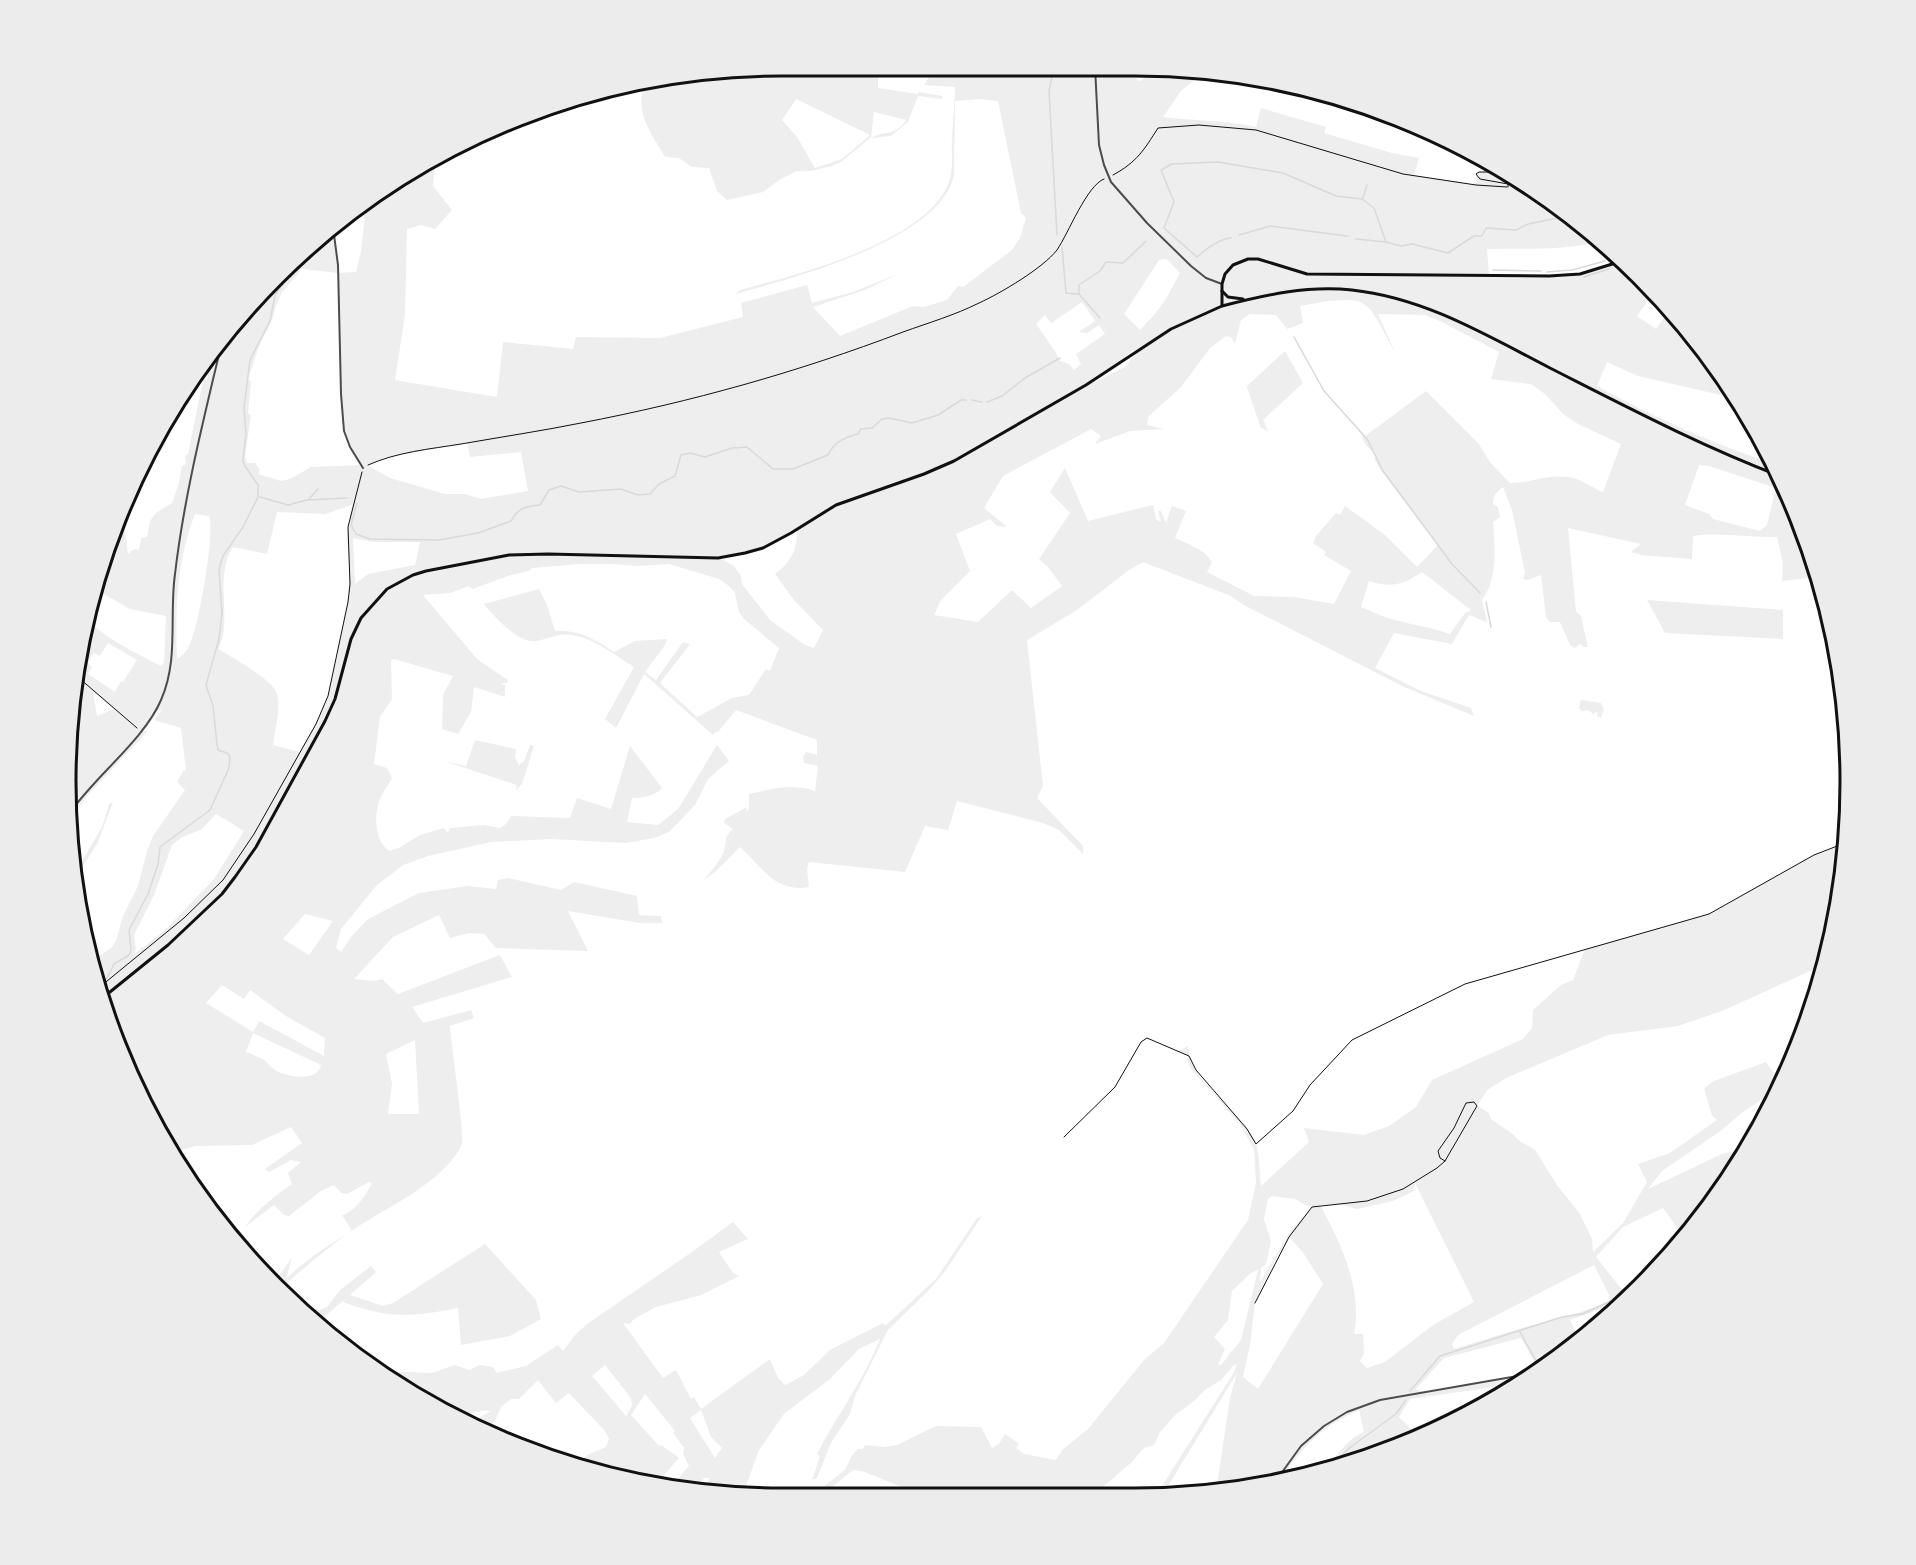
<svg xmlns="http://www.w3.org/2000/svg" width="1916" height="1565" viewBox="0 0 1916 1565" font-family="'Public Sans',sans-serif">
  <style>
    .green { fill: #eee; fill-rule: evenodd }
    .lines { fill: none; stroke-linecap: round; stroke-linejoin: round }
    .stream { stroke: #d9d9d9; stroke-width: 1.5 }
    .path { stroke: #111; stroke-width: 1 }
    .minor { stroke: #4c4c4c; stroke-width: 2 }
    .tertiary { stroke: #4c4c4c; stroke-width: 2 }
    .secondary { stroke: #111; stroke-width: 3 }
    .primary { stroke: #111; stroke-width: 3 }
    .rim { fill: none; stroke: #111; stroke-width: 3 }
  </style>
  <rect width="100%" height="100%" fill="#fff"/>
  <path class="green" d="M782,66h96v22l40,6 1,-2 23,4v3l-24,-3 -10,26 -17,14 -21,2 -29,24 -9,4 -21,5h-14l-18,9 -16,12 -36,8 -10,-9 -8,-23 -17,-1 -13,-9 -14,-1c-14,-25 -31,-43 -20,-73zM796,99l74,36 -28,24 -27,9 -18,-31 -15,-17zM874,112l32,8v1c-13,16 -22,9 -35,17z
    M936,67h193l9,14 4,-1 13,-13 26,1 24,3 -24,20 -18,26c31,4 63,3 93,10l5,-19 65,19 -2,6 68,20 27,5 -5,17 62,10v-11l3,-2h26l101,72 54,58 -9,-6 -14,20 19,13 13,-18 33,36 30,48 -7,1 -87,-20 -31,-14 -10,24c57,31 116,58 178,78l43,113 -36,4 1,-18 -6,-26c-28,1 -55,-5 -84,-1l-1,23 -51,-4 -10,-3 10,-8 -73,-16 8,84 5,4 7,31h-4l-4,-3 -5,4 -5,-3 -10,-23h-10l-4,-5 -5,-42 -13,5 -5,-1 2,-6 -13,-63 -9,-23c-7,5 -10,9 -10,17l5,3 2,10 -7,5c2,26 5,56 -11,78l5,22 -18,-7 -17,29 -58,-11 -19,35 46,23 50,17 3,8 -72,-30 -160,-82 -11,-8 -88,-34 -14,8 -52,40 -50,30 16,146 -6,12 46,48v8l-24,-24 -16,-7 -86,-22 -9,29 -23,-4 -20,46 -96,-10 -2,7 2,18c-34,6 -46,-19 -69,-40l-25,25 -11,8c5,-6 18,-22 20,-29 3,-9 0,-15 9,-22l-9,-6 1,-4 22,-12 -1,6 3,-5v-14c23,-5 42,-11 66,-3l3,-25 -14,-3 -1,-6 3,-5 11,3v-15l-81,-30 -18,22h-3l-2,3 -69,-61 -28,54 -11,-9 29,-52c-18,-11 -40,-29 -62,-32 -14,-2 -23,4 -36,6 -17,3 -43,-25 -52,-37l55,-15 8,16 8,26c22,-2 42,9 59,21l21,-11 32,-2 -2,6 -20,27 11,8 27,-38 7,2 -30,39 37,34 35,-19 17,-3 17,-26 4,2 9,-23 -35,-29 -5,-7 -4,-19 -6,-7 -10,-7 -50,-15 -30,2 -29,-2h-29l-49,4 -3,3 -18,4 -39,14 -3,-3 -19,7 -27,2 55,65 30,20 -1,3h-6l4,2v12l-31,-10 -3,25 -13,22 -16,-5 1,-34 10,-19 -59,-17 -3,1 1,39 -12,18 -6,47 13,4 5,10c-5,9 -12,18 -14,27 -4,16 -2,37 11,46l10,-3 21,-13 24,-7 4,5 2,-5 34,-3 16,3 6,-4 5,-8 59,2 7,-20 34,11 19,-63 32,42c-7,8 -20,10 -30,10l-5,24 31,3 20,-16 39,-64 12,16 -21,18 -13,26 -26,27 -15,6 -28,5 -75,-4 -60,3 -63,14 -25,9 -27,21 -35,43 -5,19 5,4 10,-15 17,-18 51,-26 49,-7 28,3 2,-9 10,-2 53,12 13,-8 63,14 2,19 22,1 1,7h-23l-71,-12 20,40 -92,-3 -12,-14 -15,-1 -19,5 -11,-23 -46,22 -39,42 20,2 8,-2 16,15 102,-39 12,22 -100,30 11,16 48,-13 3,8 -24,8c1,17 15,110 12,118 -16,37 -78,65 -111,87 -22,16 -44,34 -64,52l3,14 5,8 25,5 7,-3 13,-17 31,-24 5,6 -26,23 33,11 10,-3 92,-59 51,56 5,19 -31,17 -49,9 -3,-37c-45,9 -71,11 -115,-6l2,-3 -30,26 -5,-4 -35,-37v-3l17,-23 -6,21c20,-20 43,-34 66,-48l-10,-16c13,-3 24,-20 30,-32l-3,-1 -22,12 -6,-1 -7,-8 -13,6 -32,25 -5,-1 -10,-10 -29,22c11,-17 30,-31 47,-43l-4,-11 13,-11 -10,-2 -22,12 -4,-3 37,-26 -11,-16 -39,18 -57,1 -22,7 -33,-54 -47,-139 18,-12 5,-7 7,-25 15,-30 9,-35 6,-15 32,-46 -8,-8 7,-12 2,1 -5,-43 -27,-8 8,-10h-5l-15,21h5l-1,2 -58,62 -15,20 -5,-80 22,-112c21,18 46,30 71,43l3,-4 2,-46 -36,-7 -33,-19 7,-38 19,-38 5,40 6,-5 5,1 2,-12 6,-1 3,-16 6,-8 16,-10 7,-20 3,-17 4,-2 -1,-8 3,-2 15,-74 4,-1 6,-25 97,-110 23,-17 5,46 18,-1 5,-21 5,-47 59,-42 11,-5 -3,29 19,24 -17,19 -14,-4 -14,4 -2,86 -10,65 102,17 6,-55 70,7 3,-12 84,1 83,-21 -2,-14 66,-18 5,18 41,-11 45,-18 -33,16 -52,17 27,29 73,-30 11,1 23,-7 11,-14 5,1 49,-37 8,-12 6,-20 -5,-5 -23,-112 -18,-2 -25,2c0,17 0,34 -1,51 0,7 1,16 0,23 -13,65 -162,103 -218,119l4,-4c56,-15 187,-48 209,-108 5,-14 2,-31 3,-45 1,-17 3,-34 3,-50l-31,-2zM1598,242l3,1 8,21 -38,11 -82,1 -2,-27c38,-1 74,2 111,-7zM1163,259l5,1 12,13 -14,26 -12,16 -14,15 -16,-16 35,-54zM302,269l36,4 3,121 3,37 6,16 11,18 -50,2 -21,12 -9,2 -23,-7 2,-4 -5,-7h-8l-2,-7 6,-41 -3,-2 3,-31 -3,-3 11,-33 13,-26 4,-14 6,-14zM1328,301c10,0 20,-2 29,0 17,3 27,35 37,49l-16,-36 47,1 17,7 57,30 -8,27 40,5 14,10 18,20 15,10 43,20 -18,48c-12,-4 -22,-14 -35,-15 -23,-3 -40,7 -58,6l-20,-21 -12,-19 -52,-52 -61,45 -3,-2c0,11 9,14 14,22l-1,4 5,9 58,76 -21,22 -32,-32 -40,-29 -5,9 -4,-2 -20,23 -3,7 13,9 -2,3 27,16 -17,33 -40,-7 -40,-1 -47,-24 5,-10c-7,-13 -25,-18 -37,-24l11,-27 -14,-5 -6,17 -5,-12h-3l3,11 -5,-3 -3,-14 -65,16 -23,-53 -15,24 20,21 -31,46 9,8 14,19 -31,22 -19,-18 -34,32 -44,-7 7,-15 29,-29 -14,-37 34,-15 7,7 10,1 -23,-19 19,-32 88,-47 10,7 -6,8 35,-13 34,-2 -17,-4 1,-8 33,-30 29,-39 16,-12 5,1 4,7 6,-24 9,-6 26,1 11,14 16,-6 -3,-17zM1082,302l13,19 -16,11 8,1 12,-8 6,9 -29,20 5,10 -7,6 -5,-6 -9,-3 -5,-10 -19,-27 9,-9 6,8 2,-1zM1150,342l-17,15 -8,10 -37,18 43,-33zM467,443l3,14 51,-5 7,39 -47,8 -16,-5h-20l-55,-16 -23,-13 17,-7zM1699,465l10,1 67,22 -9,37 -7,6 -47,-12 -4,-5 -24,-9zM352,505l-5,29 3,50 -2,18 -20,94 -12,28 -17,28 -26,-7c2,-16 8,-36 4,-51 -3,-14 -45,-36 -58,-45 2,-7 5,-15 5,-23 2,-26 -6,-56 9,-79l34,7 10,-42 48,2zM195,514l14,2c6,18 -10,107 -18,125 -3,8 -7,14 -14,18 -2,-49 0,-100 18,-145zM797,530c1,19 -7,33 -22,44l19,26 29,30 -9,18 -9,-3 -35,-25 -28,-36 -1,-8 -7,-10 -15,-8 44,-10zM353,538l20,4h47l-5,23 -47,9 -13,10zM1422,572l49,38 -6,3 -15,21c-16,-6 -31,-8 -47,-12 -15,-3 -28,-9 -42,-15l8,-26c20,7 35,4 53,-9zM108,643l29,17 -14,22 -2,-1 -6,11 -27,-18 4,-7 -5,-4 7,-10 6,3zM93,692l21,17 -17,7zM216,814l28,17 -30,48 -49,51 -32,25 3,-5 -2,-15 20,-40 18,-50 9,-7 21,-9zM305,914l28,7 -24,34 -26,-16zM222,985l22,14 6,-9 36,26 39,22 -1,18 -65,-35 -6,11 -47,-29zM253,1033l68,32c-4,17 -30,12 -42,7 -6,-2 -10,-8 -15,-12 -6,-3 -12,-6 -18,-8zM415,1040l4,74h-31l4,-30 -6,-30z
    M1285,351l18,32 -40,37 5,11 -7,-3 -17,-49 3,7z
    M1647,600l136,10v29l-118,-6z
    M1581,700l20,3 3,7 -3,8 -4,-2 1,-5 -5,3 -5,-4 -6,1 -3,-3z
    M475,740l41,9 -1,8 4,8 5,-4 6,-16 4,1 -12,38 -6,6 1,-5 -73,-24 22,5z
    M113,802l-15,40 -21,34 -1,-5 26,-44 7,-23z
    M1845,843l-1,33 -23,96 -2,-5 -97,44 -44,15 -70,9 -102,43 -19,12 -10,16 11,6 4,8 21,14 5,6 17,10 22,35 23,29 12,25 1,13 30,-29 24,-41 -9,-18 32,-11 47,-33 -5,-4 -8,-28 10,-7 52,-19 10,14 8,-4 -7,17 -34,23 -24,20 -57,39 -14,18 74,-35 28,-7 -78,108 -57,53 -3,-3 -42,15 10,22 -42,15 5,10 -4,3 -18,-32 -77,20 -28,31 7,3 112,-19 -19,11 -106,15 -11,18 19,19 38,-14 -132,51c10,-15 23,-34 40,-41l-5,-22c-35,15 -60,38 -78,71l-65,11 14,-94 7,-25 -72,118 -4,6h-6l78,-123 4,-10 -4,2 -12,14 -16,10 -12,12 -17,12 -16,18 -6,13 -10,3 -12,14 -41,35h-164l-65,-26 -9,-1 -33,27h-10l35,-27 7,-15 6,-6h5l2,-4 19,2 13,-2 39,-19 45,1 11,21 7,-4 6,-10 14,10 -3,4 8,6 32,6 6,-10 26,-21 56,-69 20,-17 84,-123 8,-37 -2,-33 -14,-26 -49,-55 -4,-9 1,-4 -9,-5 9,-5c3,42 55,61 68,98 4,13 3,29 5,42l48,-44 -5,-14 60,7 25,-9 27,-19 16,-27 91,-41 9,-11 1,-18 28,-25 12,-5 12,-31 124,-35 105,-59zM1415,1183l59,119 -41,23 -48,37 -18,6 -7,-7 4,-7 -1,-20h-9c9,-44 -13,-91 -34,-129l18,-1 19,5 36,-8 21,-10zM1272,1196l23,3 16,9 -20,22 -31,52 1,-14 5,-4 5,-23 -7,-22 4,-20zM1663,1208l20,27c-18,23 -35,42 -60,56l-27,-34 27,-30zM1289,1237l13,14 21,33 -65,105 -15,-12 7,-32 5,-42 17,-37zM1594,1265l18,36 -31,11 -59,16 -68,21 -2,-5 6,-9zM1258,1270l-17,70 -20,25 -3,-1 7,-15 -11,-12 14,-17 4,-29 19,-18z
    M982,1216l-36,54 -16,19 -42,41 -33,66 -5,18 -19,29 -14,35 -5,2 8,-24 -3,-2c20,-39 47,-74 63,-115l-21,10 -29,30 -46,35 -25,36 -17,47 -36,-4 3,-15h-5l-9,13 -24,-4 18,-21 -6,-12 1,-6 -11,-15 2,-2 -30,-37 -14,21 28,31 2,-1 18,13 -23,26 -59,-9 -23,-9 15,-12 17,-7 3,-8 -4,-8 -36,-38 -13,10 -18,-23 -19,19h-8l-10,8 -7,16 -16,6 -12,-4 25,-14c-12,-3 -24,6 -37,5 -8,-1 -59,-38 -70,-45l48,2 23,-8 14,5 11,-5 13,2 4,6 29,-7 32,-21 5,6 12,-16 12,-11 105,-72 41,-30 15,17 -29,13 14,21 6,3 -38,19 -45,12 -22,12 -4,5 -7,-1 40,55 13,-8 15,29 3,-2 7,12 69,-50 8,19 7,7 19,-10 26,-25 53,-27 2,3 51,-47 41,-61zM605,1365l26,33 1,8 -6,10 -34,-40zM701,1410l10,27 11,11 -7,10 -25,-40z"/>
  <g class="lines">
    <path class="stream" d="M1054,67l-5,24 8,144
      M1363,198l4,-13
      M1239,235l31,-9 77,10
      M1231,238c-13,1 -25,11 -34,19l-33,-29 10,-26 -13,-32 11,-6 46,-2 65,11 53,23 26,3 12,9 12,34
      M1356,239l30,3 15,4 11,-2 36,9 26,-17h8l4,-8 30,2 12,-6 39,-8
      M1062,247l4,46 13,1
      M1611,258l7,-2
      M1493,270l48,1
      M1547,272l25,-2 33,-9
      M1584,277l25,-8
      M1100,318l-21,-24v-9l21,-14 6,-9 17,1 23,-22
      M1294,337l30,54 43,48 16,32 69,93 28,29
      M972,400l10,2
      M987,402l15,-6 23,-18 35,-20
      M260,497l28,8 19,-5 40,-2
      M309,499l9,-10
      M357,503l-6,22 5,9 14,5 69,1 39,-7 33,-12c7,-13 15,-15 29,-16l9,-15 12,-4 18,6 42,-3 17,6 12,-1 9,-10 16,-8 6,-21 9,-2 15,4 27,-9 15,-1 26,22h20l35,-14c5,-12 17,-18 30,-21l3,-5 11,-1 10,-9 7,-1 23,5 26,-8 23,-15h5
      M1486,602l5,25
      M100,983l7,-5 7,-14 15,-9 2,-5 -2,-20 19,-36 10,-30 2,-17 50,-37 19,-42 1,-11 -3,-4 -9,-3 -1,-6 -4,-38 -7,-21 13,-46 3,-26 -3,-44 4,-13 20,-29 15,-30v-12l-13,-19 -2,-6 3,-26 -2,-26 6,-48 20,-39 5,-26 13,-18 -2,-5
      M1662,1265l31,-39
      M1623,1294l20,-12
      M1520,1332l20,36
      M1410,1391l30,-35 122,-39 20,-3 33,-15
      M1328,1471l20,-22 48,-35 10,-14"/>
    <path class="path" d="M1505,172h-26l-3,2 4,5 28,5v3
      M1113,175c24,-13 31,-25 45,-47l41,-3 57,5 147,44 73,11 31,2
      M368,465c29,-13 62,-16 93,-21 40,-7 80,-13 120,-21 110,-21 217,-51 322,-91 25,-9 52,-17 76,-29 22,-10 64,-35 78,-53 11,-16 30,-65 47,-71
      M79,678l58,50
      M101,986l83,-68 39,-38 31,-46 62,-110 12,-28 20,-94 2,-18 -2,-57 14,-55
      M1064,1137l51,-50 26,-45 6,-4 42,18 7,14 13,15 38,44 9,15 37,-33 17,-26 42,-45 113,-56 244,-70 105,-59 31,-12
      M1255,1303l34,-66 23,-30 55,-6 36,-12 34,-21 8,-7 29,-50 3,-5 -3,-4 -8,1 -12,25 -16,23 2,7 5,3"/>
    <path class="minor" d="M333,227l5,38 3,129 3,37 6,16 13,21"/>
    <path class="tertiary" d="M1095,67l4,78 5,20 7,17 36,41 44,43 15,12 16,6
      M72,810c26,-36 73,-72 89,-110 18,-41 8,-83 14,-126 9,-77 28,-152 46,-228
      M1275,1482l26,-36 23,-20 23,-14 33,-12 155,-27"/>
    <path class="secondary" d="M1222,291l6,6 15,2
      M1222,306c43,-11 86,-21 130,-16 73,8 134,45 198,78 75,38 151,78 230,108"/>
    <path class="primary" d="M105,996l63,-51 54,-51 13,-17 21,-30 69,-126 10,-22 16,-60 10,-21 26,-29 26,-14 13,-4 83,-16 39,-1 170,4 27,-5 18,-5 28,-15 45,-28 88,-31 30,-13 132,-76 85,-56 51,-23v-22l3,-10 8,-9 15,-6h10l49,15 242,2 31,-2 42,-13"/>
  </g>
  <path d="M0 0H1916V1565H0ZM782 76H1134A706 706 0 0 1 1840 782V782A706 706 0 0 1 1134 1488H782A706 706 0 0 1 76 782V782A706 706 0 0 1 782 76Z" fill="#ececec" fill-rule="evenodd"/>
  <path class="rim" d="M782 76H1134A706 706 0 0 1 1840 782V782A706 706 0 0 1 1134 1488H782A706 706 0 0 1 76 782V782A706 706 0 0 1 782 76Z"/>
</svg>
